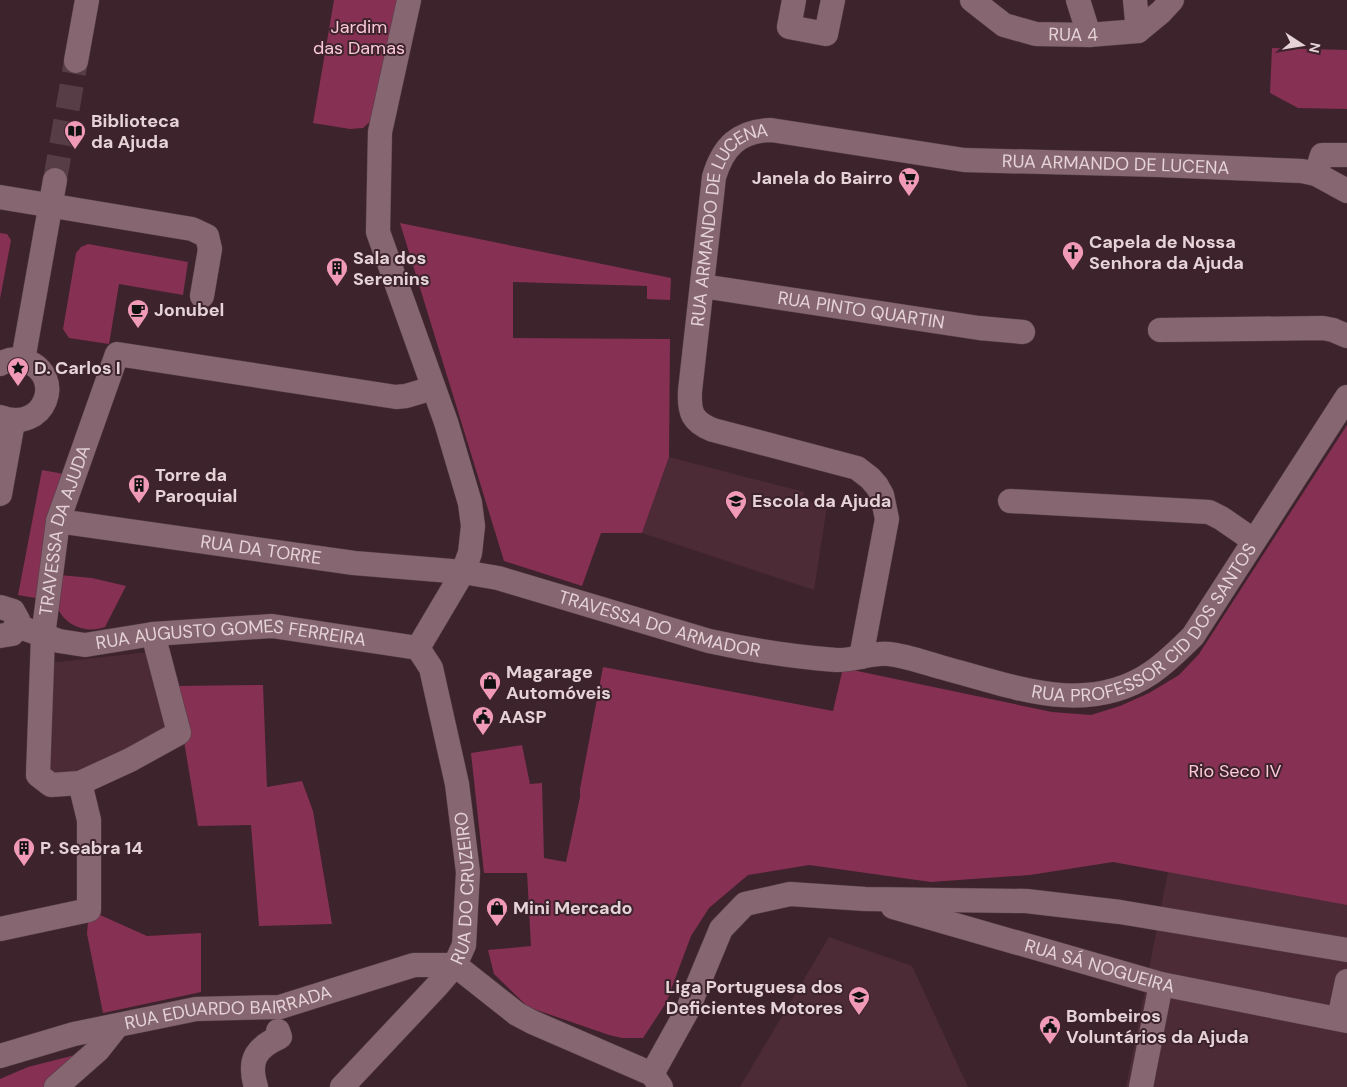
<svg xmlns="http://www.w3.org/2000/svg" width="1347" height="1087" viewBox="0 0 1347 1087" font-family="'DM Sans',sans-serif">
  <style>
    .built { fill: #4c2b37 }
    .green { fill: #863053 }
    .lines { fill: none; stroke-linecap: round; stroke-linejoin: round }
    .street-tunnel { stroke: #563d46; stroke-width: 24; stroke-dasharray: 24 12; stroke-linecap: butt }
    .street-casing { stroke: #553f47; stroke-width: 25 }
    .street { stroke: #866670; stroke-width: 24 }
    .labels { text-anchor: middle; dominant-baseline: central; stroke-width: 4; stroke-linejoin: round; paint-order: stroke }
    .park-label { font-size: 18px; fill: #fcc9d8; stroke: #3d232c }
    .street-label { font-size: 18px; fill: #e5d3d8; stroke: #3d232c }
    .poi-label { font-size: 18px; font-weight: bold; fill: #e5d3d8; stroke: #3d232c; text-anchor: start }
  </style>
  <rect width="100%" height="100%" fill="#3d232c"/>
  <path class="built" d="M669,457l135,35 -2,8 25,6 -13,84 -172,-57z
    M149,652l21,78 -102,47 -22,-7 3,-107z
    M1174,841l173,32v214h-221z
    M829,937l83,29 56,121h-228z"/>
  <path class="green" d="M334,0h65l-26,119 -10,9 -13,1 -37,-6z
    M1272,48l75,2v59l-49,-1 -28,-15z
    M400,223l271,55 -1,22 -23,-1v-13l-134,-4v56l157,1 -1,118 -27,76h-41l-19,53 -78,-25z
    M0,233l7,1 4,6 -11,59z
    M88,244l100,18 -5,33 -64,-11 -10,60 -40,-6 -6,-9 13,-76 5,-6z
    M1347,425v480l-234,-43 -83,13 -99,7 -122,-17 -61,10 -39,33 -18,28 -25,67 -23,35h-21l-13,-3 -81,-28 -34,-33 -6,-24 43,-4 -4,-73h-43l-13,-120 51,-8 8,39 12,-1 2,75 22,4 14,-65v-8l23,-122 230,44 10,-43 209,44 39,3 29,-9 29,-13 30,-18 20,-21z
    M42,470l22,4 -23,125 -23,-4z
    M59,575l33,3 34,8 -21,41c-18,7 -41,-1 -48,-21 -3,-8 2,-22 2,-31z
    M263,685l4,102 35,-6 11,30 19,113 -73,2 -8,-101 -53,1 -23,-140z
    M89,910l58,26 54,-3v59l-98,21 -16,-79z
    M79,1054l-23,33h-56v-8l28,-12z"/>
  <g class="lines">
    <path class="street-tunnel" d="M55,180l21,-119"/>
    <g class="street-casing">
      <g id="street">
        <path d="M409,0l-29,132 -2,100 68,190 24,81 3,23 -3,27 -7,19 -45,76"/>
        <path d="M794,0l-5,27 37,7 7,-34"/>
        <path id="s1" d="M972,0l32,25 32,9 53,1 49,-4 23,-19 11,-12"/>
        <path d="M1078,0l11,35"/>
        <path d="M1135,0l3,31"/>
        <path d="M76,61l11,-61"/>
        <path d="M1316,174l6,-19h25"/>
        <path d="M0,197l192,32 15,7 3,13 -8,47"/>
        <path id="s2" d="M702,286l277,42 44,4"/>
        <path d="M1160,330l163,-2 10,2 14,6"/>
        <path d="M23,360l32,-180"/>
        <path d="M0,364c8,-5 17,-6 26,-3 40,15 19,73 -26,56"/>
        <path d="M0,494l13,-72"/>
        <path d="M1010,501l199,11 12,6 32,22"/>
        <path id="s3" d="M58,521l296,42 109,9 35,6 211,63c41,9 85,16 127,19 18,1 35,-8 53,-6 18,2 37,9 55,14 68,18 142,49 207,5 16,-11 29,-24 42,-37l154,-239"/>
        <path d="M0,607l13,4 5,9 -6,14 -12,2"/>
        <path id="s4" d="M17,626l42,15 26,4 68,-11 119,-8 146,22"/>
        <path id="s5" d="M153,634l26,99 -49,27 -50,23 -29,2 -13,-10 5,-139 15,-115 59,-167 279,43 10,-1 27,-8"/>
        <path id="s6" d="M861,657l26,-138 -5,-24 -5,-9 -7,-8 -13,-10 -144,-38c-21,-8 -24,-18 -23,-39l24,-214c9,-30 24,-46 57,-47l193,30 195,5 143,6 14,3 31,17"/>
        <path id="s7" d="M893,907l268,77 186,37"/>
        <path d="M0,929l89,-19v-90l-9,-37"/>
        <path d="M455,965l62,49 15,8 120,52 9,13"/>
        <path d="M1339,1019l8,-38"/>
        <path id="s8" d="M0,1056l74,-22 122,-25 84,-2 134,-42h41"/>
        <path d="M652,1074l35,-63 34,-82 24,-25 45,-10 75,5 161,2 94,11 227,38"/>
        <path d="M56,1087l42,-37 19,-24"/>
        <path d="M256,1087c-8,-26 -1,-39 24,-50l-2,-6"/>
        <path id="s9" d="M342,1087l95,-101 18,-21 9,-20 4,-73 -11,-88 -26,-116 -13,-20"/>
        <path d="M1141,1087l20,-103"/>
      </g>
    </g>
    <use href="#street" class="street"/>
  </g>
  <defs>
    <g id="library-pin" transform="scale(1.125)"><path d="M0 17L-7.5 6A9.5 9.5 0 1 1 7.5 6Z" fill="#f09ab7" stroke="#3d232c"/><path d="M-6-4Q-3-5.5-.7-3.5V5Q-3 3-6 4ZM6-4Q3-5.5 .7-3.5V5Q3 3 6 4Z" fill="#111"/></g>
    <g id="supermarket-pin" transform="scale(1.125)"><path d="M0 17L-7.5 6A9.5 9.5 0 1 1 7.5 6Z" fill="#f09ab7" stroke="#3d232c"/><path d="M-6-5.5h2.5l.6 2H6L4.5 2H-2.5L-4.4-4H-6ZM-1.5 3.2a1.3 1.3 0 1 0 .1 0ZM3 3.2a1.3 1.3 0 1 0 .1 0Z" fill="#111"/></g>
    <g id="church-pin" transform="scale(1.125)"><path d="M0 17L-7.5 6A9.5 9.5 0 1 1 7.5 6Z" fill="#f09ab7" stroke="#3d232c"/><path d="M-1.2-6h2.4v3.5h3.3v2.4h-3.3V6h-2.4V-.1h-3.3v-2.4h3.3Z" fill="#111"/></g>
    <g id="building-pin" transform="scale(1.125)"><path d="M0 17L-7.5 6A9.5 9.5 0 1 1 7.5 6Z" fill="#f09ab7" stroke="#3d232c"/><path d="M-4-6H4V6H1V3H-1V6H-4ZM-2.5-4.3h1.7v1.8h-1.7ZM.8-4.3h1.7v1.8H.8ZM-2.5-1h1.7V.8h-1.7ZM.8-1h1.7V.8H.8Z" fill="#111"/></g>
    <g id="cafe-pin" transform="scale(1.125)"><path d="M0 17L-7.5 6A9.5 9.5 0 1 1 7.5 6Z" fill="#f09ab7" stroke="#3d232c"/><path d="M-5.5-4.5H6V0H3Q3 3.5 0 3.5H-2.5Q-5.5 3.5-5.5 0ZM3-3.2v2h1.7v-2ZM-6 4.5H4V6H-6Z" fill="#111"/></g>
    <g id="sight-pin" transform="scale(1.125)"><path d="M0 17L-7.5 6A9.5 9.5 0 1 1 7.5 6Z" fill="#f09ab7" stroke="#3d232c"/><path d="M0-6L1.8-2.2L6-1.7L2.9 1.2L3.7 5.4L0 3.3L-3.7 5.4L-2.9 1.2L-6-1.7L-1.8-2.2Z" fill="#111"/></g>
    <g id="school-pin" transform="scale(1.125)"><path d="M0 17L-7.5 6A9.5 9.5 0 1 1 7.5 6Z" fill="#f09ab7" stroke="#3d232c"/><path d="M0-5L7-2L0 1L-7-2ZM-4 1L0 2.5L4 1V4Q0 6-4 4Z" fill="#111"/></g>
    <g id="shop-pin" transform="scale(1.125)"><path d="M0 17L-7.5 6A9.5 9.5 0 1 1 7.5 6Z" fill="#f09ab7" stroke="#3d232c"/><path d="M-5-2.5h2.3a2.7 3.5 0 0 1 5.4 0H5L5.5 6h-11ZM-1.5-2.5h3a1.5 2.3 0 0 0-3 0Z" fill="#111"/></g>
    <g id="civic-pin" transform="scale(1.125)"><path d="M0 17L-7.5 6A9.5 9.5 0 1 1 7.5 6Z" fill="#f09ab7" stroke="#3d232c"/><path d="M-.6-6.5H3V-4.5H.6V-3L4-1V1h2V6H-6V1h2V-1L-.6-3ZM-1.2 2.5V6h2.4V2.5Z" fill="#111"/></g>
  </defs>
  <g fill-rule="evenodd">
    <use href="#library-pin" x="75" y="131"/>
    <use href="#supermarket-pin" x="909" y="178"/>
    <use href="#church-pin" x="1073" y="252"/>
    <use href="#building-pin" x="337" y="268"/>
    <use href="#cafe-pin" x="138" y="310"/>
    <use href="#sight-pin" x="18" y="368"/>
    <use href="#building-pin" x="139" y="485"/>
    <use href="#school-pin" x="736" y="501"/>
    <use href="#shop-pin" x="490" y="682"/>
    <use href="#civic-pin" x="483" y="717"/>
    <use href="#building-pin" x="24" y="848"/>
    <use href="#shop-pin" x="497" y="908"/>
    <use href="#school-pin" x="859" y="997"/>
    <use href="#civic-pin" x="1050" y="1026"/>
  </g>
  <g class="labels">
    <g class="park-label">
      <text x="359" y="27">Jardim<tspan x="359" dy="21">das Damas</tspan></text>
      <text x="1235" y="771">Rio Seco IV</text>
    </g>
    <g class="street-label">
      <text stroke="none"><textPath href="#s1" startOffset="111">RUA 4</textPath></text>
      <text stroke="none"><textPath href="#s6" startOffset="1044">RUA ARMANDO DE LUCENA</textPath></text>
      <text stroke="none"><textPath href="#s6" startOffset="580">RUA ARMANDO DE LUCENA</textPath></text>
      <text stroke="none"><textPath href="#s2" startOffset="161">RUA PINTO QUARTIN</textPath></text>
      <text stroke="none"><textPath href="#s5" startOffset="506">TRAVESSA DA AJUDA</textPath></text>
      <text stroke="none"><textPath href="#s3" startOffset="205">RUA DA TORRE</textPath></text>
      <text stroke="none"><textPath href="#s3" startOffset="1138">RUA PROFESSOR CID DOS SANTOS</textPath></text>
      <text stroke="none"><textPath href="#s3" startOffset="612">TRAVESSA DO ARMADOR</textPath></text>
      <text stroke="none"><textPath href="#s4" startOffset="218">RUA AUGUSTO GOMES FERREIRA</textPath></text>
      <text stroke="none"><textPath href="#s9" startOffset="245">RUA DO CRUZEIRO</textPath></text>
      <text stroke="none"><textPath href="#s7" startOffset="215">RUA SÁ NOGUEIRA</textPath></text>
      <text stroke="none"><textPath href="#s8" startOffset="234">RUA EDUARDO BAIRRADA</textPath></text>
    </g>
    <g class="poi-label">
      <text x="91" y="121">Biblioteca<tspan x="91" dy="21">da Ajuda</tspan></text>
      <text x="893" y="178" text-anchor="end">Janela do Bairro</text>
      <text x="1089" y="242">Capela de Nossa<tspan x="1089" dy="21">Senhora da Ajuda</tspan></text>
      <text x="353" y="258">Sala dos<tspan x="353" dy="21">Serenins</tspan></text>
      <text x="154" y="310">Jonubel</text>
      <text x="34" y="368">D. Carlos I</text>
      <text x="155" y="475">Torre da<tspan x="155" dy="21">Paroquial</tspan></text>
      <text x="752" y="501">Escola da Ajuda</text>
      <text x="506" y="672">Magarage<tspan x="506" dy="21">Automóveis</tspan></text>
      <text x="499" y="717">AASP</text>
      <text x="40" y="848">P. Seabra 14</text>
      <text x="513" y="908">Mini Mercado</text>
      <text x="843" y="987" text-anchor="end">Liga Portuguesa dos<tspan x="843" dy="21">Deficientes Motores</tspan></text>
      <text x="1066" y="1016">Bombeiros<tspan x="1066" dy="21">Voluntários da Ajuda</tspan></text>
    </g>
  </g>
  <g transform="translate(1302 45) rotate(102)" stroke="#3d232c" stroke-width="4" paint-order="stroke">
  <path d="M0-4L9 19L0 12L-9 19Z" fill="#e5d3d8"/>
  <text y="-8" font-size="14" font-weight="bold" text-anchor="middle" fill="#e5d3d8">N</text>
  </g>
</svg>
